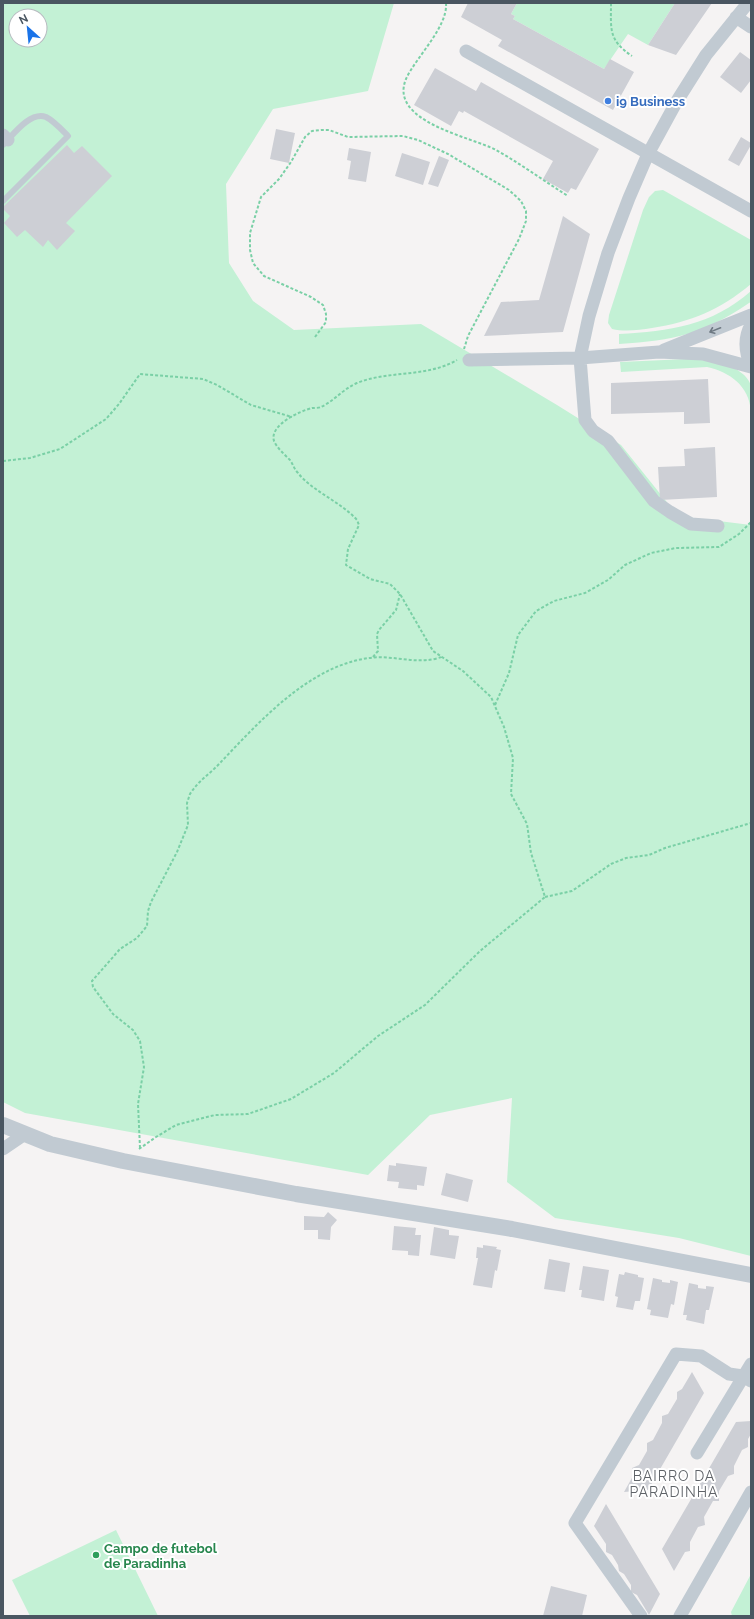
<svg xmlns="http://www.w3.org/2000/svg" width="754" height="1619" viewBox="0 0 754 1619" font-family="Raleway,sans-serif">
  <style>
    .green { fill: #c3f1d5; fill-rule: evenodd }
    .building { fill: #cdcfd5 }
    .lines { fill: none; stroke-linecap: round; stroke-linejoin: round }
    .path { stroke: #7ad0a6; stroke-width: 2; stroke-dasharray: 3 2; stroke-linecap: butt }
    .service { stroke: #c1cad2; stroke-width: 6 }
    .minor { stroke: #c1cad2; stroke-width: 13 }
    .tertiary { stroke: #c1cad2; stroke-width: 16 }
    .oneway { stroke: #6e7983 }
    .shop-dot { fill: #3f7fe0; stroke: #fff; stroke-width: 1.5 }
    .leisure-dot { fill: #2e9e5b; stroke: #fff; stroke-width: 1.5 }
    .labels { text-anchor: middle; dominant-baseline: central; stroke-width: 4; stroke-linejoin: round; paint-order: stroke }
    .shop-label { font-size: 13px; font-weight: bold; fill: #366cbe; stroke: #fff; text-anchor: start }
    .leisure-label { font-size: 13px; font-weight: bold; fill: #27864d; stroke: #fff; text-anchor: start }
    .neighbourhood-label { font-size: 14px; letter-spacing: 1px; fill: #5f6368; stroke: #fff }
  </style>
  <rect width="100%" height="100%" fill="#f5f3f3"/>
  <path class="green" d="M3,3h391l-26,88 -95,18 -47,75 3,79 24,38 41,29 127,-6 136,81 64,40 57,71 73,9v731l-72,-18 -124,-20 -48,-36 5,-84 -82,17 -62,60 -343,-62 -22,-11zM16,16h24v24h-24z
    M517,3h158l-27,42 -20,-11 -24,35 -91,-50 2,-3 -4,-2z
    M663,190l88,50v44c-31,26 -60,38 -99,44 -13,2 -27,4 -40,1l-4,-6 1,-8 34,-105 6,-13 6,-6z
    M751,291v11l-2,1c-47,32 -74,37 -130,41v-10c51,-3 92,-8 132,-43z
    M709,358c14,5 38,12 42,28 2,7 0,18 0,25 -2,-25 -21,-39 -44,-44l-86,5 -1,-10z
    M116,1530l42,86h-128l-18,-36z
    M751,1574v42h-19l-1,-4z"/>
  <path class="building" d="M468,3h49l-6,11 4,2 -2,3 91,50 6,-10 24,13 -21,38 -115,-64 4,-6 -41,-23z
    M675,3h37l-36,52 -28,-10z
    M740,52l11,8v20l-10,13 -21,-16z
    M435,68l41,23 5,-9 118,67 -23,41 -5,-2 -3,5 -25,-14 10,-18 -89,-50 -1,2 -4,-2 -8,15 -37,-21z
    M276,129l19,4 -6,30 -19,-4z
    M741,137l10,6v2l-12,21 -11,-6z
    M67,145l7,8 8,-7 30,30 -46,47 9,8 -18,19 -9,-10 -5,7 -18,-17 -8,7 -13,-14 6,-7 -7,-7v-2z
    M349,148l22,4 -5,30 -18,-3 3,-18 -4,-1z
    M402,153l28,9 -7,23 -28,-9z
    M439,156l10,4 -11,27 -10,-3z
    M563,216l27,18 -27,98 -79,4 17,-34 38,-2z
    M708,379l2,44 -26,1v-12l-73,2v-31z
    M715,447l2,50 -57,3 -2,-33 27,-1 -1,-17z
    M396,1163l31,4 -3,19 -7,-1v5l-19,-2 1,-6 -12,-1 2,-16 7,1z
    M446,1173l27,7 -5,22 -27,-7z
    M328,1212l9,8 -6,7 -1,13 -12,-1v-9h-14v-14l20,1z
    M394,1226l22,2 -1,7h6l-2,21 -11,-1v-4l-16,-1z
    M434,1227l15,3v5l10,1 -4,23 -25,-4z
    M483,1245l14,2 -1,2 5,1 -4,21 -2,-1 -3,18 -19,-3 5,-27h-2l1,-11 6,1z
    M549,1259l21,4 -5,29 -21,-3z
    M583,1266l26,4 -5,31 -23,-4 1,-7h-3z
    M625,1272l13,3v2l6,1 -4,23h-5l-2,9 -17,-3 2,-10 -3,-1 4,-22 5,1z
    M653,1278l9,2v2l8,1v-3l8,2 -4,23 -3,-1 -3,14 -18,-3 1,-5 -4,-1z
    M689,1283l9,2v3l8,1v-3l8,1 -5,23h-3l-2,14 -18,-4 1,-5h-4z
    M692,1372l12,21 -56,97 -24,2 9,-16 -1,-8 7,-3 8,-14v-8l6,-3 9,-17v-7l6,-2 9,-15v-7l5,-3z
    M751,1421v13l-3,5v8l-6,3 -8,16v8l-6,2 -9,15v10h-6l-9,16 1,8 -7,2 -8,15v9l-5,1 -11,19 -12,-22 74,-127z
    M606,1504l54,90 -11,21 -12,-20 -6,-3v-7l-7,-11 -5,-3 -1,-6 -6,-10 -6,-3v-8l-12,-18z
    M551,1586l36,9 -5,21h-39z"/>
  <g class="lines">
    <path class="path" d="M446,3c2,24 -30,54 -40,76 -18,43 66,58 90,71 25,14 48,31 72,46
      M611,3c0,26 -3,37 21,53
      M315,337l11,-15v-8l-3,-9 -12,-8 -47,-21 -11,-13 -3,-13v-17l11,-36 18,-18 12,-17 14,-25 7,-6 9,-1h8l19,7 55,-1 15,4 30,14 61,36 12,11 5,10v10l-7,18 -51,97 -4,13
      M3,461l27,-3 30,-9 46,-30 13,-15 21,-30 63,5 14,6 34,20 41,12
      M373,657l5,-6 -1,-17 2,-4 17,-20 4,-16
      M495,705l14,-32 9,-38 18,-24 18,-10 31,-8 23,-13 17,-15 26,-12 25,-5 43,-1 20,-13 12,-12
      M545,897l27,-6 39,-27 15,-6 23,-3 16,-7 86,-25
      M140,1148l-2,-44 6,-37 -4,-26 -7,-11 -20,-16 -20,-27 -1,-6 28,-32 17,-11 10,-12 1,-15 3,-9 26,-50 11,-27 -1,-22 3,-9c8,-13 20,-20 30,-31 40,-42 89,-97 149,-105 20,-3 39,4 58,2 5,0 11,-2 15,-3
      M139,1149l17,-12 20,-12 39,-10 33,-1 43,-15 43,-26 44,-37 47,-31 55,-54 65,-54 -14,-44 -4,-29 -16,-30 2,-36 -9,-31 -13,-30 -28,-26 -30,-20 -33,-57 -10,-10 -20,-5 -24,-14 2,-16 11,-24 -2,-5c-16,-18 -45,-29 -59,-47 -4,-4 -5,-9 -8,-13 -6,-6 -13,-12 -16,-19 -5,-16 26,-30 38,-33 3,0 7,0 9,-1 13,-6 22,-18 36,-24 32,-13 69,-5 100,-23"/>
    <path class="service" d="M3,145c10,-10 27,-34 43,-28 8,4 16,13 22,19l-65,65"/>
    <path class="minor" d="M736,17l15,10
      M466,51l285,160
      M3,135l5,5
      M751,325c-8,14 -6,27 0,41
      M664,350l87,-35
      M469,360l111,-2 79,-6 44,2 48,13
      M718,526l-27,-2 -21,-12 -16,-11 -46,-60 -15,-10 -8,-11 -5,-62 9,-42 19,-63 21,-55 19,-44 29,-53 29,-46 42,-52
      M3,1149l22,-15
      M697,1453l54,-89
      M641,1616l-66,-93 101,-169 25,2 28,18 14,2 8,5
      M680,1616l71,-124"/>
    <path class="tertiary" d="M3,1125l47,19 73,17 173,33 216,35 239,46"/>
  </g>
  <defs><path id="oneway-shaft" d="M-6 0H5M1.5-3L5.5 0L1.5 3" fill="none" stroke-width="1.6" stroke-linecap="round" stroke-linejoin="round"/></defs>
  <use class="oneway" href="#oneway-shaft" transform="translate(715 330) rotate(158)"/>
  <circle class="shop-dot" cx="608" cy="101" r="4"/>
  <circle class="leisure-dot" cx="96" cy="1555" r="4"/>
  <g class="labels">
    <g class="shop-label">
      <text x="616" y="101">i9 Business</text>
    </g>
    <g class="leisure-label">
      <text x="104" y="1548">Campo de futebol<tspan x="104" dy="15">de Paradinha</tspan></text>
    </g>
    <g class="neighbourhood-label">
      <text x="674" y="1476">BAIRRO DA<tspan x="674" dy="16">PARADINHA</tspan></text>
    </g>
  </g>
  <rect width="754" height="1619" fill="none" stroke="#4a5661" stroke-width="8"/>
  <g transform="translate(28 28) rotate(333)"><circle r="19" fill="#ffffff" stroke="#b7bbc0"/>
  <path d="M0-3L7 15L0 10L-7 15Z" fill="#1a73e8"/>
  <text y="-6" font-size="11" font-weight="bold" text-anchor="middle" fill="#4a5661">N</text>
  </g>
</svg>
